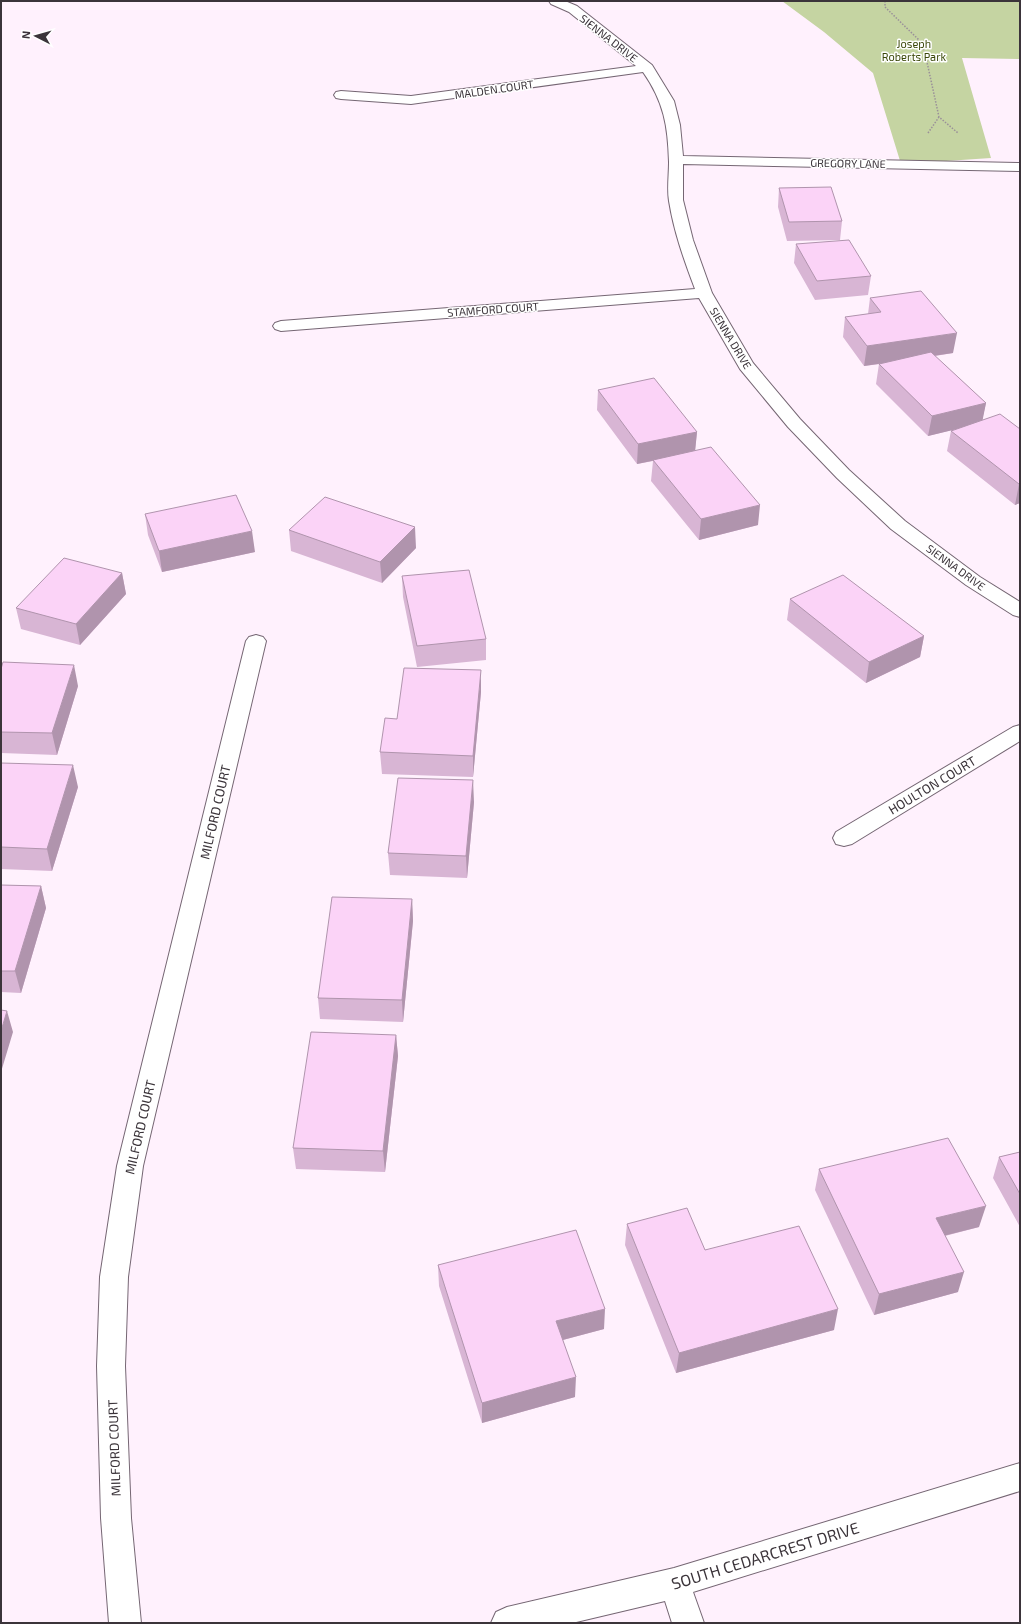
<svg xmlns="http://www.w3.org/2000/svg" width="1021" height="1624" viewBox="0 0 1021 1624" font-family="'Exo 2',sans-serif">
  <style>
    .green { fill: #c5d4a2 }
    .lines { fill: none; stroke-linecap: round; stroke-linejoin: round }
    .street-casing { stroke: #756673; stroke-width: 2 }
    .path { stroke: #9a9099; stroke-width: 1.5; stroke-dasharray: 1.5 1.5; stroke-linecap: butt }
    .street { fill: #fff; fill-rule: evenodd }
    .wall { fill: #d8b5d4 }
    .shaded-wall { fill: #b094ad }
    .building { fill: #fbd3f7; stroke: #b094ad }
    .labels { text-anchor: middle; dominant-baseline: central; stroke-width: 3; stroke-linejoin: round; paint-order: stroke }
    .far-street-label { font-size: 11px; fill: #3b343a; stroke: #fff }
    .far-park-label { font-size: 11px; fill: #3a4709; stroke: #fff }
    .street-label { font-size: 13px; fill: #3b343a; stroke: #fff }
    .near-street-label { font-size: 16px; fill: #3b343a; stroke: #fff }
  </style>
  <rect width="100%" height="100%" fill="#fff1fd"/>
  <path class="green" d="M782,1h238v58l-58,-1 29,100 -90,6 -28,-91 -49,-41z"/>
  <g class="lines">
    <g class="street-casing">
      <path id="street" d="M549,1h16l12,5 75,59 22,36 6,24 3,31 337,7v8l-337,-7v36l10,40 19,53 41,70 47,56 49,51 56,51 75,56 40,25v15l-7,-2 -47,-30 -75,-56 -54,-51 -49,-51 -48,-58 -41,-71 -418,33 -6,-2 -2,-3 2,-3 6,-2 414,-32c-11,-29 -21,-57 -26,-88 -2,-12 0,-26 0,-39 -1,-36 -5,-60 -26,-90l-232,32 -70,-5 -5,-1 -2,-3 2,-3 5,-1 70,5 225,-30 -67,-54 -18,-8z
        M256,635l7,2 3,4 -123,525 -15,111 -3,89 6,152 10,105h-32l-8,-105 -4,-152 3,-89 17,-111 129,-525 3,-4z
        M1020,725v16l-168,103 -8,2 -8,-2 -3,-6 3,-6 177,-105z
        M1020,1463v28l-327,101 11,31h-32l-7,-22 -93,22h-81l5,-11 11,-5 167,-39z"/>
    </g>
    <path class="path" d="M885,1v6l34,33 6,13 14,64 19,16
      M928,133l11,-16"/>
    <use href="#street" class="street"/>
  </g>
  <path class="wall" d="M779,188l63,33 -2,19 -53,1 -9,-34z
    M796,244l75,32 -3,19 -53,5 -21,-37z
    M870,298l83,55 -18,3 51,47 -4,17 38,9v74l-5,2 -68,-54 4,-20 1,-1 -24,6 -52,-52 3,-20h1l-16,2 -21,-29 2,-20 23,-3z
    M598,390l99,42 -2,18 63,75 -59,15 -48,-59 2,-20 -16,3 -40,-54z
    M145,514l110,38 -93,20 -14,-37z
    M289,530l127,18 -34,35 -91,-32z
    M122,573l4,21 -46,51 -59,-16 -5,-21z
    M402,576l84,63v21l-69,7 -14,-70z
    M790,599l134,37 -4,21 -54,26 -79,-63z
    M1,669l77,17 -21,69 -56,-2z
    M481,692l-8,85 -91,-3 -2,-22 17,-33z
    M1,763l77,24 -26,84 -51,-2z
    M474,802l-7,76 -77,-3 -2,-22z
    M1,885l40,1 5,22 -25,85 -20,-1z
    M412,899l1,22 -10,101 -83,-3 -2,-21z
    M396,1035l2,21 -13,116 -89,-3 -3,-21z
    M1020,1152v75l-27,-49 6,-21z
    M819,1169l160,58 -34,9 13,56 -84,23 -59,-125z
    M627,1224l207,106 -158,43 -51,-128z
    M438,1265l166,64 -41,11 12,57 -93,26 -43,-137z"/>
  <path class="shaded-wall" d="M957,333l-4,20 -89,13 3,-20z
    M986,403l-4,20 -54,13 4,-20z
    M697,432l-2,20 -58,12 1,-20z
    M1019,484h1v19l-5,2z
    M760,505l-2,20 -59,15 2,-21z
    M415,527l1,21 -34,35 -2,-21z
    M252,531l3,21 -93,20 -3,-21z
    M122,573l4,21 -46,51 -4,-21z
    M924,636l-4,21 -54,26 3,-21z
    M74,665l4,21 -21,69 -5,-22z
    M481,670v22l-8,85v-21z
    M73,765l5,22 -26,84 -5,-22z
    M473,780l1,22 -7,76 -1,-22z
    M41,886l5,22 -25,85 -6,-22z
    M412,899l1,22 -10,101 -1,-22z
    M7,1011l6,21 -12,40v-41z
    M396,1035l2,21 -13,116 -2,-21z
    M986,1206l-7,21 -48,12 5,-21z
    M964,1272l-6,20 -84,23 5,-21z
    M605,1309l-1,20 -49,13 1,-21z
    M838,1309l-4,21 -158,43 3,-20z
    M576,1377l-1,20 -93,26v-20z"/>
  <path class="building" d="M831,187l11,34 -53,1 -10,-34z
    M849,240l22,36 -54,5 -21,-37z
    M921,291l36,42 -90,13 -22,-29 36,-5 -11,-14z
    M931,352l55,51 -54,13 -53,-52z
    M654,378l43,54 -59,12 -40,-54z
    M1000,414l20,15v55h-1l-68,-53z
    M711,447l49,58 -59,14 -48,-59z
    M236,495l16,36 -93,20 -14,-37z
    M325,497l90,30 -35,35 -91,-32z
    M64,558l58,15 -46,51 -60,-16z
    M469,570l17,69 -69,7 -15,-70z
    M843,575l81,61 -55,26 -79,-63z
    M3,662l71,3 -22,68 -51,-1v-63z
    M404,668l77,2 -8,86 -93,-4 5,-34 12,1z
    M1,763l72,2 -26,84 -46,-2z
    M398,778l75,2 -7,76 -78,-3z
    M1,885l40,1 -26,85h-14z
    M332,897l80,2 -10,101 -84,-2z
    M1,1010l6,1 -6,20z
    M311,1032l85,3 -13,116 -90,-3z
    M948,1138l38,68 -50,12 28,54 -85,22 -60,-125z
    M1020,1152v42l-21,-37z
    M687,1208l18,42 94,-24 39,83 -159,44 -52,-129z
    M576,1230l29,79 -49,12 20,56 -94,26 -44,-138z"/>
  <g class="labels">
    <g class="far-street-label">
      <text transform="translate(609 38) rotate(38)">SIENNA DRIVE</text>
      <text transform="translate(494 89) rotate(-8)">MALDEN COURT</text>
      <text transform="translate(848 163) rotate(1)">GREGORY LANE</text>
      <text transform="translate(493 309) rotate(-4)">STAMFORD COURT</text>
      <text transform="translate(731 338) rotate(59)">SIENNA DRIVE</text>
      <text transform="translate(956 567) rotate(36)">SIENNA DRIVE</text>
    </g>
    <g class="far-park-label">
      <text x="914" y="43">Joseph<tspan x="914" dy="13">Roberts Park</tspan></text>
    </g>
    <g class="street-label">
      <text transform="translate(932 785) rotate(-31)">HOULTON COURT</text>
      <text transform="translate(215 812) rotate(-77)">MILFORD COURT</text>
      <text transform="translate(140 1127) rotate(-77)">MILFORD COURT</text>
      <text transform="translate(114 1448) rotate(-92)">MILFORD COURT</text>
    </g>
    <g class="near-street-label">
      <text transform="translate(765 1555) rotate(-17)">SOUTH CEDARCREST DRIVE</text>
    </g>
  </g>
  <rect width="1021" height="1624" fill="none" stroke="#3b343a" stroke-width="4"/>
  <g transform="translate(36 36) rotate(276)" stroke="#ffffff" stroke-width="3" paint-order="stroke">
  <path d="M0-3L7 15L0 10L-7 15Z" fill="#3b343a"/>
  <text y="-6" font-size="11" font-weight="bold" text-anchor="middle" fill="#3b343a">N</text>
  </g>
</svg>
